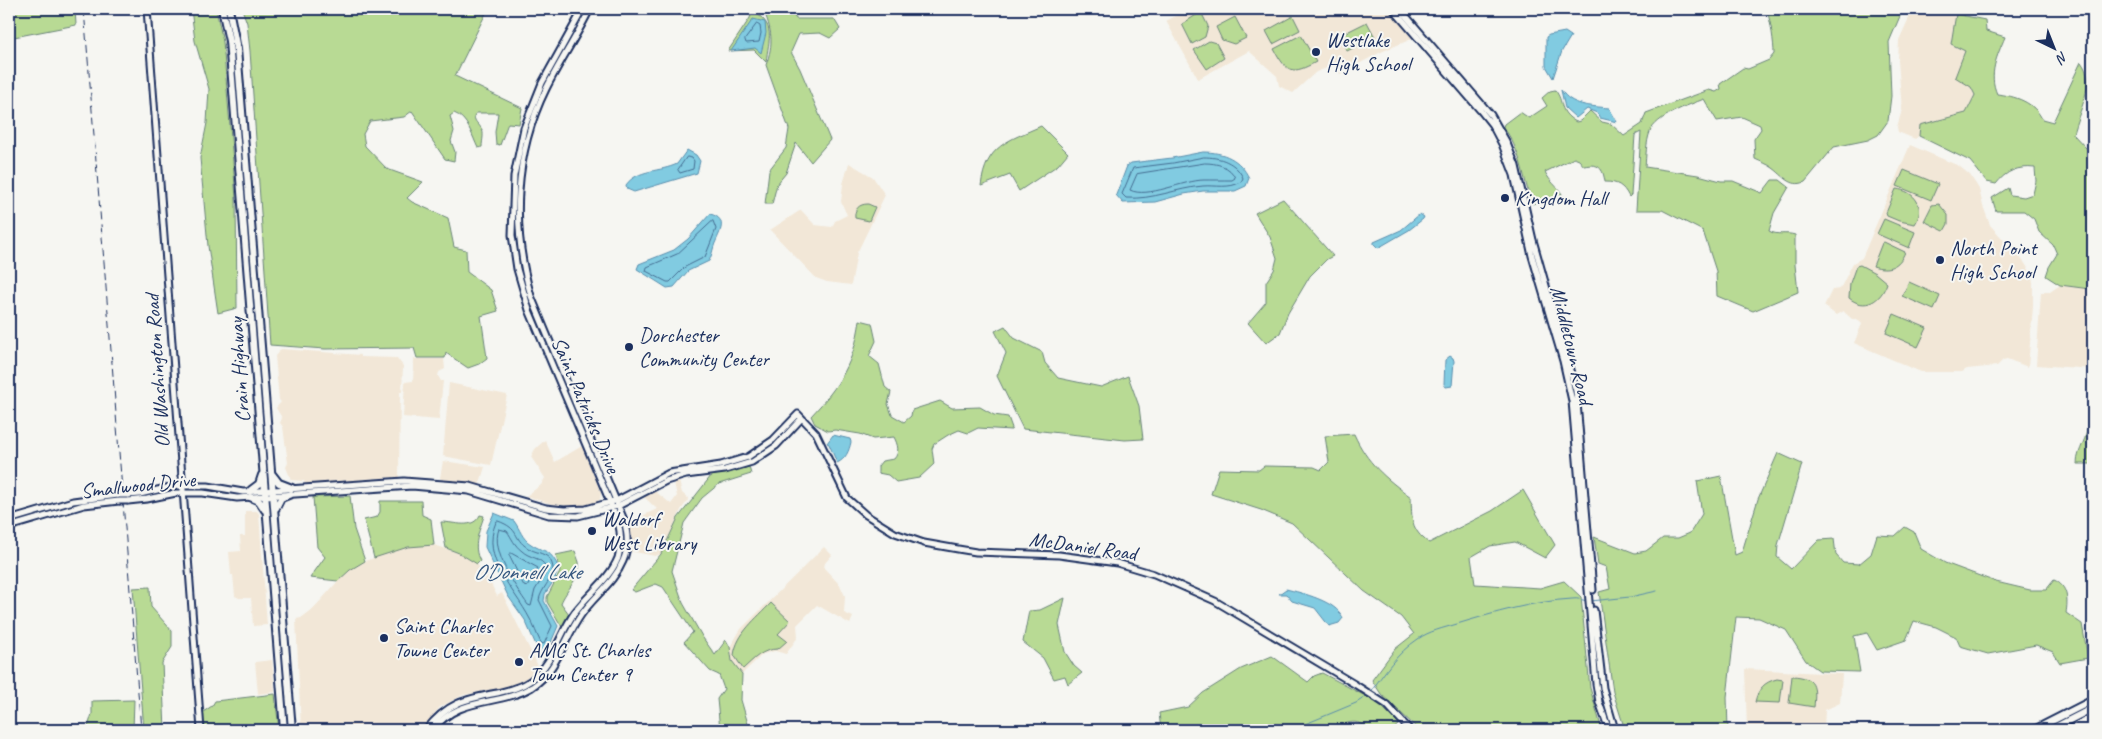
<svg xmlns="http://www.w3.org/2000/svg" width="2102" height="739" viewBox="0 0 2102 739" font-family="Caveat,sans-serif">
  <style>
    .built { fill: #f2e7d7 }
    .green { fill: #b8da94; stroke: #6a8479 }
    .water { fill: #81cbe1; stroke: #588dad }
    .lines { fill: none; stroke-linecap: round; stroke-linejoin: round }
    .shore { stroke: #446d92; stroke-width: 1 }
    .stream { stroke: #588dad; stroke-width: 1 }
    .major-casing { stroke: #1b2f5e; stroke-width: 9 }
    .highway-casing { stroke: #1b2f5e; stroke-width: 10 }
    .major { stroke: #f6f6f2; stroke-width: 5 }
    .highway { stroke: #f6f6f2; stroke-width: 6 }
    .rail { stroke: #1b2f5e; stroke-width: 1; stroke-dasharray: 8 4; stroke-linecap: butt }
    .major-bridge-casing { stroke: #1b2f5e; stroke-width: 9; stroke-linecap: butt }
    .major-bridge { stroke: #f6f6f2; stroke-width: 5 }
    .poi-dot { fill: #1b2f5e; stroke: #f6f6f2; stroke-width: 2 }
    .labels { text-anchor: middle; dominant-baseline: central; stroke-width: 4; stroke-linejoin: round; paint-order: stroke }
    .poi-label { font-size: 21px; fill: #1b2f5e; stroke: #f6f6f2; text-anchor: start }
    .street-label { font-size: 21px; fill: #1b2f5e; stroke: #f6f6f2 }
    .water-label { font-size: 22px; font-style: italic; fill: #34567f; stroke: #f6f6f2 }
  </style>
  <rect width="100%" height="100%" fill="#f6f6f2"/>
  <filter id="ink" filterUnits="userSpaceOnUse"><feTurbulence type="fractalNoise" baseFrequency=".02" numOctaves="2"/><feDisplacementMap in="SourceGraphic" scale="10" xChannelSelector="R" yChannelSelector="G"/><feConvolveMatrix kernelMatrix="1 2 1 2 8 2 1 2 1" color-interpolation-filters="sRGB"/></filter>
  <g filter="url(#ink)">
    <path class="built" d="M1189,9h200l25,29 -33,14 -41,22 -5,-9 -19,7 -23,21 -14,-7 -2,-10 -28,-25 -51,28 -32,-58z
      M1913,9h20l23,5 -5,30 14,7 6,36 4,8 -9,18 -46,12 -1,11 -4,3 -17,-7 -1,-5 5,-17 -4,-49 1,-21z
      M1910,145l49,21 11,9 9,14 4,17 7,19 34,37 7,11 2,9v25l-5,60 -21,-8 -4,1 -6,6 -30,3 -5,3h-41l-67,-29 8,-19 -5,-5h-5l-9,-8 -7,4 -12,-9 8,-16 8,-1 13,-26 9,-5z
      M849,163l24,14 12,18 -28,58 -6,32 -24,-3 -11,-4 -46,-48 31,-20 14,15 17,2 3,-6 12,-6 -6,-13 2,-18z
      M2060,285l30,4 3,2v78l-57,-4 5,-73h9z
      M281,349l80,6v2l36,1 6,8 -1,26h-2l-1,85 -94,7 -1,-3 -13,-1 -5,-13 2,-4 -5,-36 -3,-4 2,-5 -6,-10 5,-6 -2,-2 -4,-44z
      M414,359h30l1,10 -6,3 -1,4 3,5h2l-4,39 -36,-3 2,-35 8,-1z
      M449,383l58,12 -16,70 -48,-9z
      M545,440l10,22 27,-16 19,47 -1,6 -5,5 -15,3 -25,-2 -29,-9 15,-11 4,-7 -14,-21 4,-8z
      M443,461l42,6 -6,19 -37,-6 -2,-2z
      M679,481l3,12 7,6 -8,11 -20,44 -6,2 -25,-5v-25l12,-10 15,-7 -13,-12 11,-6 16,13 6,-8 -3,-13z
      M245,511h12l2,3 8,111 -14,1 -2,-28h-12l-4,-2 -2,-21h-2l-2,-23 12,-1 -1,-15h5z
      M434,545l25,8 18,11 11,14 9,18 5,-3 37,75 -1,2 -24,16 -51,9 -23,12 -19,23h-120l-5,-111 5,-1 12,-9 25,-28 12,-11 15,-9 43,-14z
      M824,547l8,8 -7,8 -1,5 16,17 5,11 -1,17 9,4 -3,7 -33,-19 -20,20 1,12 -12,17 -11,-3 -12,3 -21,20 -10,-13 -2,-14 11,-18z
      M272,660l3,32 -17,2 -3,-32z
      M1745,669l97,5 -2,29 -15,7 -1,20h-77z"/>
    <path class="green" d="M9,9h66l1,16 -67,13z
      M191,9h25l7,33 13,156 1,110 -19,5 -10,-67 -8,-88 7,-35 2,-34 -14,-48z
      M242,9h246l-33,67 67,32 -3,16 -11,-1 -8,22 -4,-1 -1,-12 3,-19h-22l-2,3c1,7 4,7 7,12 4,5 1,12 1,19l-4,1c-6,-12 -10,-30 -24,-35l-4,3 4,15 -3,10 4,11 -1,9 -9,-2 -33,-48 -8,6 -34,4 -7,13 2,12 22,23 36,13 -16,16 5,4 36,16 6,29 12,3 1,22 24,18 7,21 -17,5 6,42 -8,6 -11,4 -22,-15 -1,5h-28l-3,-10 -89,1 -55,-4 -20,-294 -3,-28z
      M763,9h26l7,10h38l6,10 -10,9 -10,-5 -21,1 -8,18 9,17 30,71 -19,22 -15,-19 -10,30 -9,11 -5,20h-7l4,-34 17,-22 3,-19 -23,-64c8,-22 6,-35 -3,-56z
      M1761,9h40l3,2 8,-2h91l-14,33 2,54 -3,25 -10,14 -10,5 -34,7 -29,35c-14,6 -21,-6 -32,-14 -5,-4 -12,-6 -18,-9l-1,-20 7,-10 -1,-4 -18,-8 -25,4 -13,-22c-15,6 -48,17 -54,33 -4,10 -4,25 -5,35l53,8 23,6h12l29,12 10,-13h8l9,7 -15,26 -5,18c8,5 17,1 26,4v30l3,27 -45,19 -36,-15 -1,-25 -13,-40 -41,-21h-26l5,-78 -6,3 -4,60 -2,2c-6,-12 -12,-15 -24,-15 -2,-14 -6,-19 -21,-16l-5,-6 -5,-2 -29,14c5,10 12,14 17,22 -3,7 -10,11 -17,6l-13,4c-9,-26 -11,-55 -29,-77l1,-3 16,-12 9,6 18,-12 -5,-8 8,-7 5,-1c10,12 2,21 21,32l4,-1 10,-10 12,11 9,2 13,12 18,-12 4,-11 63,-23 7,2 5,-3 -1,-5 23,-16 5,1 21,-9 5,-6c0,-11 -3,-32 -7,-43z
      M752,11c24,13 17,27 14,51l-12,-12 -26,1 22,-33z
      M1201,12l7,14 -3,11 -13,7 -10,-20z
      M1956,14l29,6 1,11 19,6c-8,19 -17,37 -8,57 18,2 37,8 45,25l11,3 28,-60c16,20 -3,50 -8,72l13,14h7v143l-3,-2 -30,-4 -14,-9 3,-9 8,-13 -4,-9 -14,-13 -5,-13 -10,-8h-28l-4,-13 16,-10 2,7 14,2 9,-3 3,-13 -1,-13c-17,-2 -29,3 -39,16l-9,-2 -17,-21 -51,-25 1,-11 46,-12 9,-18 -4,-8 -16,-10 10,-26 -14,-7z
      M1293,16l7,14 -27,14 -7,-13z
      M1235,17l11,21 -12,6 -12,-4 -6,-13z
      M1367,22l8,15 -28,14 -8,-15z
      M1301,35l15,27c-24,13 -29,11 -42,-13z
      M1209,41l7,2 8,15 -17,11 -13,-19z
      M1041,126l27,27 -10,12 -39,26 -9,-16 -29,11c5,-41 27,-45 60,-60z
      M1904,170l34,14 -7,16 -34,-14z
      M1896,189c19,2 30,18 19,35l-16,-3 -12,-5 -1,-3z
      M1283,199l50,57 -6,3 -17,17 -22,37 -8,20 -14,10 -18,-20 18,-21v-20l8,-12 3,-12 -7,-21 -15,-24z
      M868,204l7,3 -6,14 -14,-3c-1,-9 4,-14 13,-14z
      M1939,204l9,11v9l-4,7 -20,-10 8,-16z
      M1884,219l31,13 -6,16 -32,-14z
      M1884,242l21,10c-6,15 -17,19 -32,14l9,-23z
      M1860,265l15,8 12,10c-6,18 -22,28 -38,15l1,-15 6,-17z
      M1909,282l31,14 -6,14 -32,-14z
      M1894,314l33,14 -9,19 -32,-14z
      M860,320l12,3 4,18 -7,15 10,8 6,23 6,5 -3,12 4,11 12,7 7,-6 1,-6 28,-9 12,7 28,-1 14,8 14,2 4,11 -1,2 -33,-2 -10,5 -9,-3 -11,5 -14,9 -2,5 2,15 -15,14 -23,4 -8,-7 -10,-2v-7l4,-5 12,-2c6,-7 4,-14 0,-22l-21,2 -13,-5 -25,-4 -7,1 -13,-7 -4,-8c29,-31 43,-53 49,-96z
      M1005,326l9,12 28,14 3,11 13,15 43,9 27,-11 11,30 4,33 -18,1 -102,-11 -26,-53 9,-23 -11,-22z
      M2093,419v45h-16c0,-15 12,-26 10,-41z
      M1354,434c13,29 31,44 57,63 1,22 -1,32 18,46l63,-32 31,-21 32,55 -10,13 -30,-16 -25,4 -19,11 4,27 65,4 24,-7 17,16 9,91 12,42h-183l-38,-36 -9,-14 23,-31 19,-15 -13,-17 -37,-26 -72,-68 -31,-13 -50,-16 8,-25 40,1 5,-4 50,1 7,3 8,-8 -4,-26z
      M1778,453l24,11 -24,81 -1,12 14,12 28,-29 15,-1 2,16 7,8 16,1 12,-10 6,-19 18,1 10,-9 9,5 7,17 24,14 51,19 34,8h16l8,-10c14,6 14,20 12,33l16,11 6,34 -28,5 -7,-11 -17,-7 -48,9 -28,-8 -4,-9 -20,-10 -22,-6 -8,19 -29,10 -10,-17 -13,3 6,36 -40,-1 -14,-10 -20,-31 -27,-12 -23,-1 -9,80 1,33h-103l-12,-38 -14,-100 11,-3 -4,-22 -8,-3 -4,-27 41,16 11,-2 17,-13h15l12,-5 12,-19 -5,-33 24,-5 14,79 7,-3 16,-53z
      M749,467l2,7 -32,10 -17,14 -18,25 -12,48 11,32 20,35 12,17 11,-15 4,7 2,14 10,13 -1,26 7,24v5l-28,1 -3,-31 7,-10 -5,-14 -9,-4 -26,-29 9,-10 -30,-45 -7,-3 -21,8 -4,-2 30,-36 17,-36 33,-42z
      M350,496l4,33 11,32 -15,9 -12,11 -28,-3 15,-21 -8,-10 -4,-50z
      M380,501h41l1,14 9,4 3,26 -26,2 -34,11 -10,-38 13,-3 3,-5z
      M480,515l4,1c-5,16 -12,30 -4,45l-3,3 -18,-11 -13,-5 -5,-26c14,0 32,8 39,-7z
      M575,551c1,3 3,8 4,11 2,15 -13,28 -18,41l8,11 -7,13 -15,-25v-5l13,-25 -4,-17z
      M150,587l1,20 21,24v16l-10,16 3,67h-21l-11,-142z
      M1065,598l-6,27 6,27 9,14 8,7 -14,11 -3,-8 -11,3 -11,-21 -20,-16 6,-31 11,-1z
      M771,603l19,18 -12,13 9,7 -9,8c-16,0 -24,10 -35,20l-9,-14c3,-22 22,-36 37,-52z
      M1272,656l36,26 6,-6 8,-3 49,26 11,8 17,17 -7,6h-22c-15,-14 -24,-6 -41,0h-168l-2,-17 29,-6 15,-14 38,-24z
      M1792,676c24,1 24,11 22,31l-25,-4z
      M1777,679l6,1 -3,23 -25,-1c3,-13 9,-20 22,-23z
      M275,694l4,36h-75l-1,-18 9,-6 3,-5z
      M134,700l-1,30h-46l5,-16v-13z"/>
    <path class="water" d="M753,19l12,3 1,11 -5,20 -6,-5 -24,3z
      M1565,32l6,4 -9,15 -9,27 -7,-12v-29l3,-2z
      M1561,90c10,16 29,16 48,18l8,14 -17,-4 -3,-5 -10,-4 -11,9 -11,-10z
      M687,150l9,5 4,6 -3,12 -63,19 -7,-3 -1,-4c11,-16 35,-13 51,-21z
      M1203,152c21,0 37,7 46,26l-3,8 -11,5h-32l-19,3 -29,8 -32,1 -7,-8 11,-29 4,-3 41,-5z
      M710,214c21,5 7,22 4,32 -2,6 -2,9 -5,15l-21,10 -14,16 -7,1 -30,-19 2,-5 35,-14 14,-11z
      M1420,214l4,3 -1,2 -14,11 -31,18 -4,-4v-2l27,-12z
      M1450,356l3,2 1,3 -2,25 -6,1 -2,-3 1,-24z
      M833,435l17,4 1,3c-2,9 -5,17 -14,21l-8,-19 -2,-1z
      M494,513l20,8c6,8 8,18 17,23 15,10 17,3 27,22l-3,13 -10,15 -1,7 14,25 -9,21 -10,5 -14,-32 -17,-24 -23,-49 1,-16z
      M1286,589c16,4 50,12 57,29l-4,5 -10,3 -14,-18 -23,-7 -6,-7h-7z"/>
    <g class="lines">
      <path class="shore" d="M757,24l3,2 1,7 -2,9 -13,1 -1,-3z
        M687,157l5,1 2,3 -1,8 -13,4 -2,-3z
        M1204,157c16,0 32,5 39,21l-2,4c-12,7 -25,3 -38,4 -26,2 -50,14 -77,12l-4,-4 11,-26 40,-5z
        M1205,163c11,0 26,3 30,15l-3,2c-10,0 -19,0 -28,0 -20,0 -57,19 -74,10l7,-16z
        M713,221l3,8 -11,28 -20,10 -15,15h-3l-21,-11 1,-4 30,-13z
        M498,521c23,8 14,17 30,27 6,4 16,5 21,10 2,3 4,7 4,11 -1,11 -12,20 -14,31l13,26 -8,18 -3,-1c-4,-8 -7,-17 -11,-24 -16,-31 -50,-60 -34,-97z
        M499,529l8,2c5,7 7,14 15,20 7,7 19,6 24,16l-1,7 -10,16 -4,16 -3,-1c-12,-17 -38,-55 -29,-76z
        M511,553l27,15 -11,19 -3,-1 -15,-31z"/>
      <path class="stream" d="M1591,601l39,-4 27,-6
        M1370,693c14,-20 27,-40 48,-54 11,-8 26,-11 39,-15 36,-11 78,-23 115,-25 6,-1 10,1 15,2
        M1291,730l65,-27 11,-7"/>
      <g class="major-casing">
        <path id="major" d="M147,9l54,721
          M1393,9l87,101 12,15 10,19 12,31 18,81 31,105 9,40 24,283 3,18 10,28
          M1400,9l91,106 15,26 10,25 17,74 43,151 17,199
          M128,495l12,-1 35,-8h33l35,6 161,-11 66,5 76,22 18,2 22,-1 32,-9 51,-27 52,-8 27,-8 25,-17 25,-26 18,19 31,65 19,17 29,18 29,10 34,6 18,3 83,3 58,8 37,11 61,27 141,84 31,20 23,25
          M128,501l19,-2 29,-6h27l34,5 175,-12 57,5 80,24 29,1 40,-10 48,-25 20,-6 39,-5 27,-8 24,-16 26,-28
          M9,520l64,-19 45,-6
          M9,527l75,-22 35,-4
          M1594,610l9,78 12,42
          M426,730c21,-27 39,-31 71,-37 12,-3 23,-5 33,-12 23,-16 29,-47 45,-69 13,-18 34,-32 43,-54 4,-12 3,-25 0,-37l-89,-211 -12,-41 -5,-34 2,-59 10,-48 18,-45 41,-74
          M433,730c26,-35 65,-23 99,-43 25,-16 32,-48 49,-72 13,-19 33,-32 42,-54 6,-13 5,-27 1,-41l-93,-224c-20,-69 -17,-142 15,-207 14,-28 31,-53 44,-80"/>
      </g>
      <g class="highway-casing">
        <path id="highway" d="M222,9l7,32 55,689
          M229,9l8,40 55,681
          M272,474l7,9 13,5
          M251,490l8,-6 3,-9
          M250,497l9,4 6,9
          M276,508l5,-10 10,-4
          M2034,730l59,-30
          M2050,730l43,-22"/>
      </g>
      <use href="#major" class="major"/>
      <use href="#highway" class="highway"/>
      <path class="rail" d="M84,9l57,721"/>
      <g class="major-bridge-casing">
        <path id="major-bridge" d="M118,495h10
          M119,501h9"/>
      </g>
      <use href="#major-bridge" class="major-bridge"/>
    </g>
  </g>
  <g class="poi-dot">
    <circle cx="1316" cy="52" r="5"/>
    <circle cx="1505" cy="198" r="5"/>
    <circle cx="1940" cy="260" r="5"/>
    <circle cx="629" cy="347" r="5"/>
    <circle cx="592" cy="531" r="5"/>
    <circle cx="384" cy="638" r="5"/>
    <circle cx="519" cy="662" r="5"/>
  </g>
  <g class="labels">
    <g class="poi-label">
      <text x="1326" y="40">Westlake<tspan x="1326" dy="24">High School</tspan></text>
      <text x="1515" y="198">Kingdom Hall</text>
      <text x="1950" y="248">North Point<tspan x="1950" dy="24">High School</tspan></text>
      <text x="639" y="335">Dorchester<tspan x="639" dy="24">Community Center</tspan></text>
      <text x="602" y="519">Waldorf<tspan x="602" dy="24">West Library</tspan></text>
      <text x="394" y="626">Saint Charles<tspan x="394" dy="24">Towne Center</tspan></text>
      <text x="529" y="650">AMC St. Charles<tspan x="529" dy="24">Town Center 9</tspan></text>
    </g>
    <g class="street-label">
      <text transform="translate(1572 345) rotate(76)">Middletown Road</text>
      <text transform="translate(239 370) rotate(-94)">Crain Highway</text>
      <text transform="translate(157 371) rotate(-94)">Old Washington Road</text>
      <text transform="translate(586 405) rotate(67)">Saint Patricks Drive</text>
      <text transform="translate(138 485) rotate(-6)">Smallwood Drive</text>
      <text transform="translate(1083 546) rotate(8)">McDaniel Road</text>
    </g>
    <g class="water-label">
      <text x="527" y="572">O'Donnell Lake</text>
    </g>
  </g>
  <rect width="2102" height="739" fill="none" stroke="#f6f6f2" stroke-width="30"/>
  <rect x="15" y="15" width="2072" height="709" fill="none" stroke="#1b2f5e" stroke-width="2" filter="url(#ink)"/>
  <g transform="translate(2054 48) rotate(137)" stroke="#f6f6f2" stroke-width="4" paint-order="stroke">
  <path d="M0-4L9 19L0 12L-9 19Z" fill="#1b2f5e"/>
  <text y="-8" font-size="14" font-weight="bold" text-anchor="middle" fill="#1b2f5e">N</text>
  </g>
</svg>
